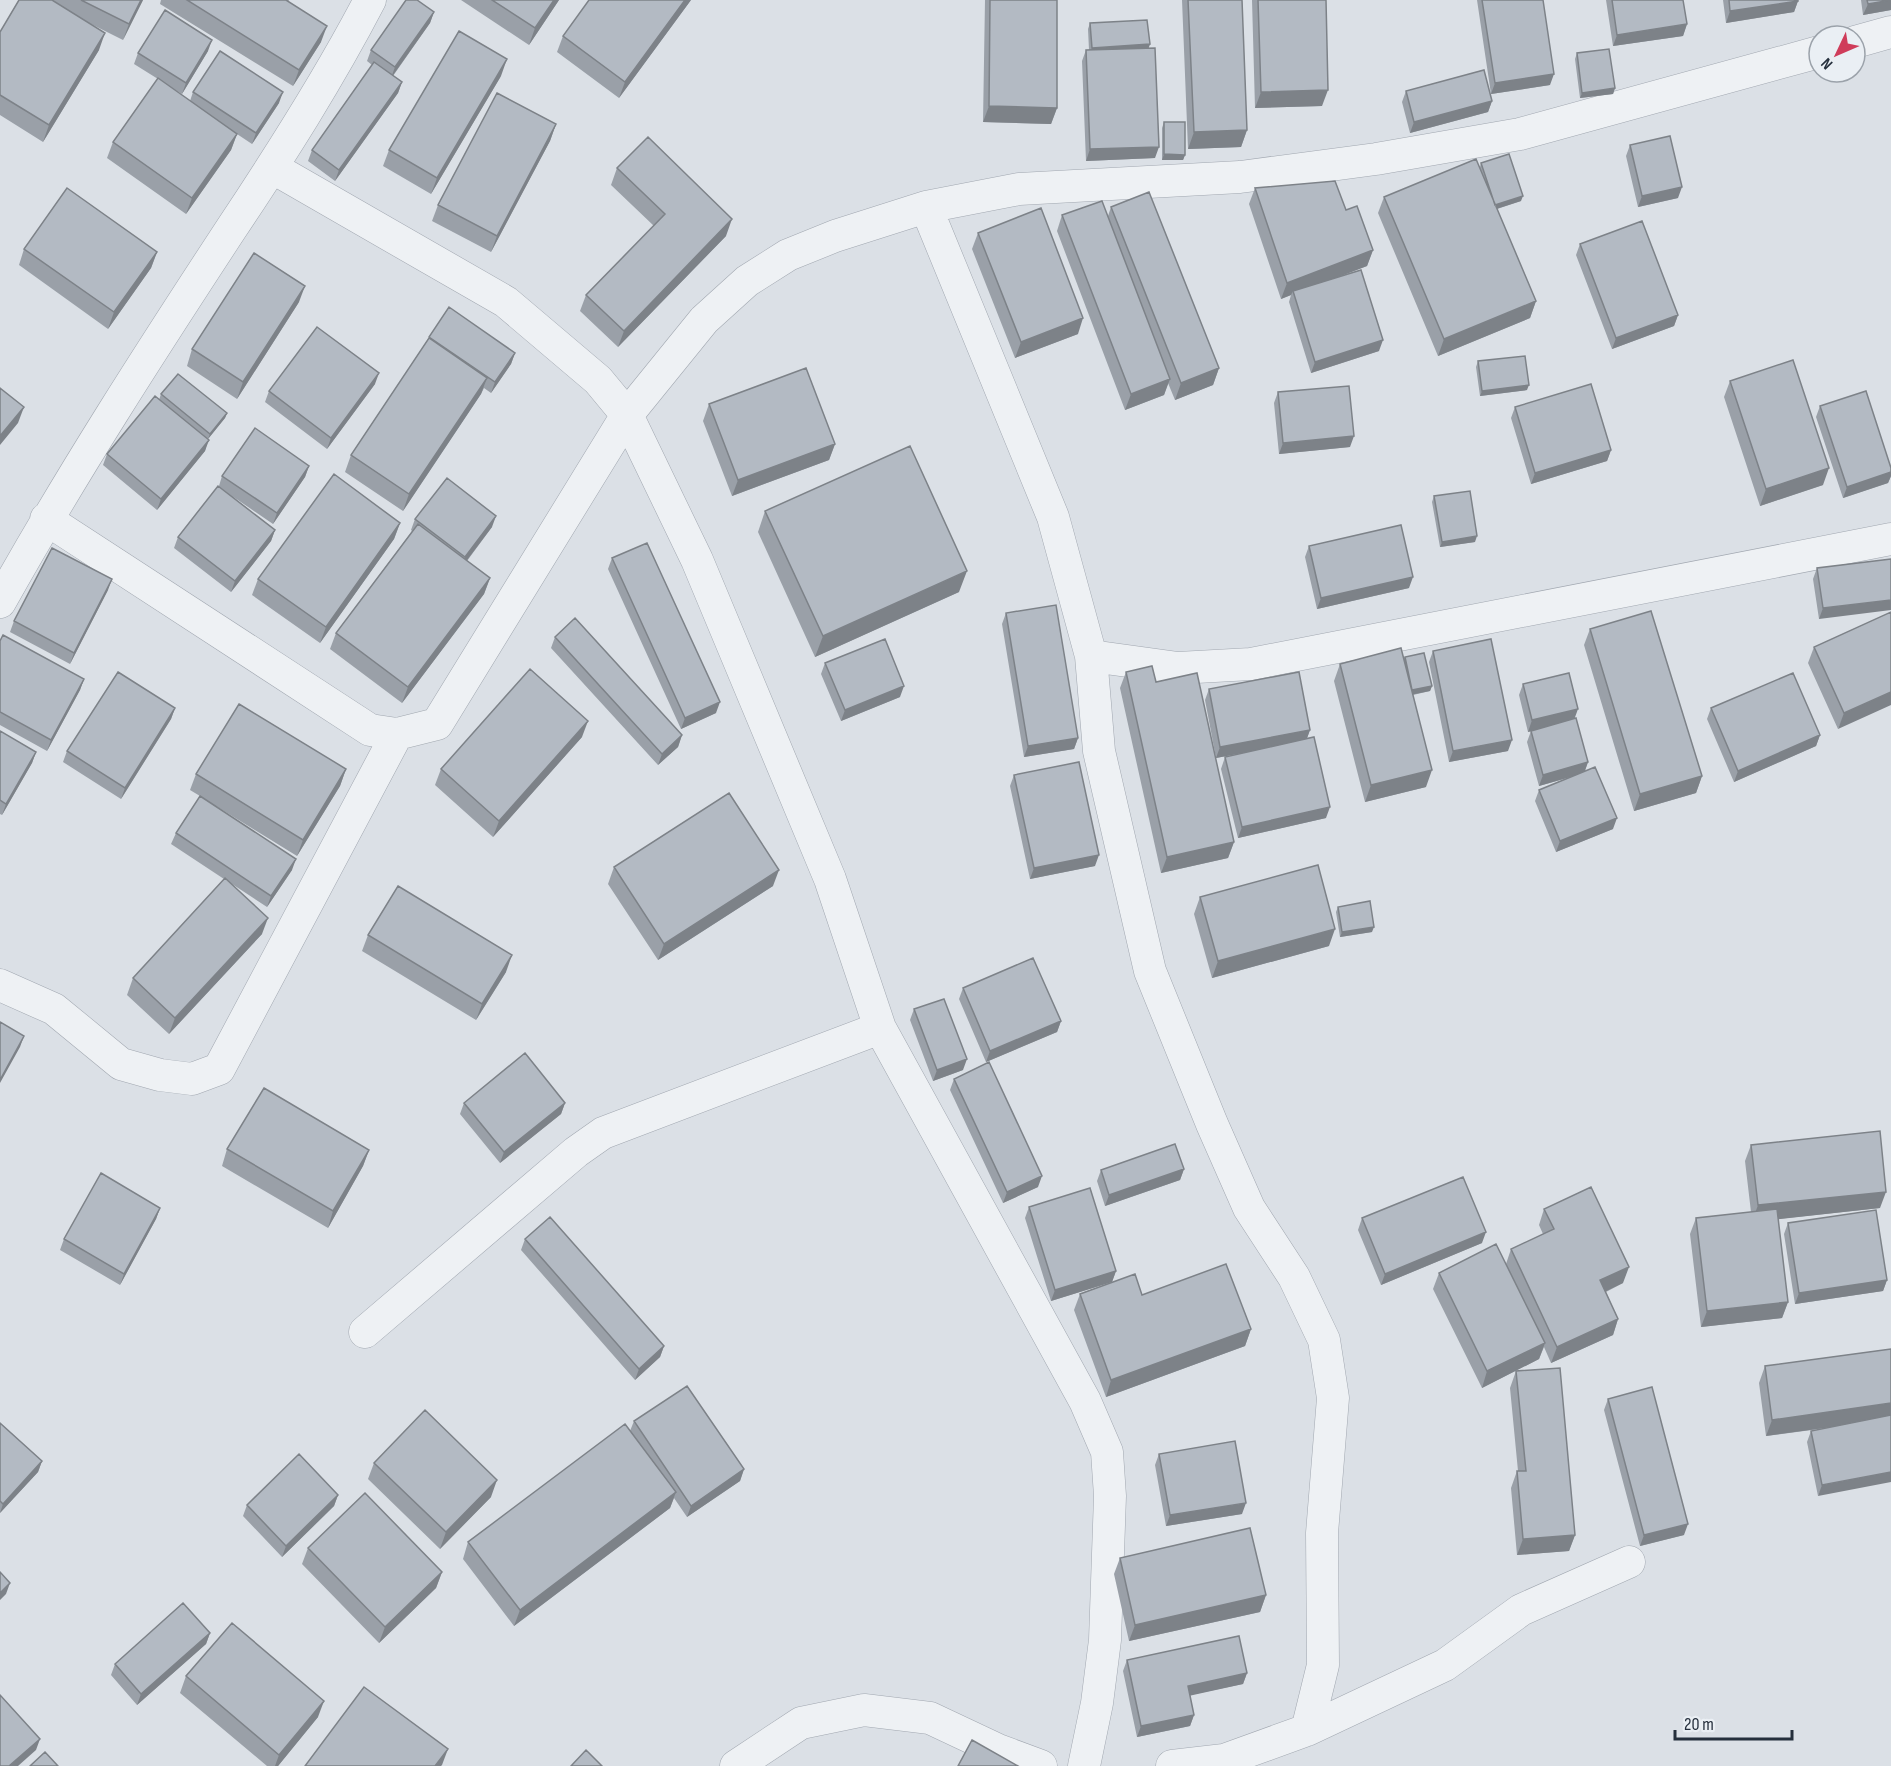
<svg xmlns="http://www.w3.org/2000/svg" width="1891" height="1766" viewBox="0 0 1891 1766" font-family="'Sofia Sans Condensed',sans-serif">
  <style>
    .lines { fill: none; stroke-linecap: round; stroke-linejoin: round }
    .street-casing { stroke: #a1a7b0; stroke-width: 33 }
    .street { stroke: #eef1f4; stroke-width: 32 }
    .wall { fill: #9aa0a8 }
    .shaded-wall { fill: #7d8288 }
    .building { fill: #b3bac3; stroke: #7d8288; stroke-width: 1.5 }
  </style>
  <rect width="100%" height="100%" fill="#dbe0e6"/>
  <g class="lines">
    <g class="street-casing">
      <path id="street" d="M1855,42l36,-10
        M273,168l233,134 92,78 29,35 70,145 133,319 50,149 205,373 22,51 3,44 -5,144 -8,63 -13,63
        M926,207l127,310 38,139
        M46,519l324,211 27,4 40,-10 190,-309 77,-95 43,-39 41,-26 47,-19 91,-29 93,-18 221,-12 136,-18 144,-25 299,-82
        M0,602c71,-127 151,-251 231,-373 50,-75 98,-150 139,-229
        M0,985l54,24 67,55 39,11 32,4 27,-10 178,-335
        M365,1332l211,-180 27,-19 277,-105
        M1307,1730l16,-65 -1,-132 11,-135 -9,-58 -30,-63 -45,-69 -37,-84 -62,-153 -51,-220 -8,-95 87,12 73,-4 640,-125
        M736,1766l65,-43 63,-13 66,8 68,32 43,16
        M1172,1766l52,-6 83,-30 138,-65 76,-55 108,-48"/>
    </g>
    <use href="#street" class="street"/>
  </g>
  <path class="wall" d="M19,0h124l-20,40 -34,-17 10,27 -56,92 -43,-27v-83z
    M161,0h128l-1,2 33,40 -28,44 -133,-82z
    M461,0h98l-30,45z
    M691,0l-72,98 -62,-46 6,-16z
    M985,0h72v108l-6,16 -68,-2z
    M1182,0h60l5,130 -6,17 -53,2z
    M1252,0h74l-4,106 -67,2z
    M1477,0h66l7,85 -59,9z
    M1606,0h77l4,24 -4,12 -70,10z
    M1723,0h75v1l-4,11 -68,11z
    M1861,0h30v10l-28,5z
    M434,12l-4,11 -37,53 9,6 -4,11 -63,88 -27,-20 4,-11 60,-85 -5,-4 4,-11z
    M1090,23l60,21 -2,4 7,110 -69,3 -4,-100 4,-11h3l-1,-21z
    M208,51l-26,43 -10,-6 18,13 3,-9 86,11 -27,41 -15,-10 -6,16 -45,64 -79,-56 6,-16 45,-63 -24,-15 4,-11z
    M1577,53l38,35 -2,6 -33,4 -5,-39z
    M501,76l-70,118 -48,-28 6,-16z
    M1406,91l86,10 -4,11 -78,21 -8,-31z
    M1164,122l21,33 -2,5h-21v-32z
    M556,124l-6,17 -59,111 -59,-31 6,-16z
    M1630,145l48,53 -40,9 -12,-51z
    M1481,163l40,38 -24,8 39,92 -6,17 -92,38 -60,-143 6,-16 96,-30z
    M617,168l109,68 -108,111 -38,-36 6,-16 68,-69 -43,-41z
    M1255,188l91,22 27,40 -6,16 -29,11 41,74 -68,22 -22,-71 2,-7 -10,4 -32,-95z
    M1111,207l108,161 -6,17 -38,15 -7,-17 -4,12 -39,15 -68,-179 5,-16 46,1z
    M978,233l100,101 -63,24 -43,-109z
    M1580,244l98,71 -4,11 -62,23 -36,-94z
    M24,249l133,3 -6,16 -43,61 -89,-64z
    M299,302l-62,97 -50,-33 5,-17z
    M429,337l86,16 -4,11 -20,29 -7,-5 -3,6 -78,117 -58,-39 6,-17 76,-114z
    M1478,361l49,29 -47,6 -4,-29z
    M1730,381l93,104 -63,21 -36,-109z
    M375,384l-48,65 -62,-47 4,-11z
    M1278,392l72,55 -71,7 -5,-51z
    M161,394l66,19 -2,5 -17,21 -3,12 -48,59 -54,-45 4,-11 52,-54z
    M709,404l126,40 -6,16 -97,36 -29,-75z
    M1820,406l71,62v8l-3,7 -45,15 -27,-81z
    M1515,407l96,43 -4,11 -76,23 -20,-66z
    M309,466l-4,11 -32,47 -41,-28 43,34 -4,11 -40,51 -57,-44 4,-11 41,-51 3,-10z
    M1434,496l41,46 -35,5 -8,-45z
    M765,511l194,81 -144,65 -57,-125z
    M415,519l77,8 -25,34 23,17 -6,16 -82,109 -72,-54 6,-16 76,-102 -1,-1z
    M400,523l-6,16 -74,104 -68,-48 6,-16z
    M1309,546l100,42 -92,21 -12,-52z
    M612,558l104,155 -35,16 -73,-160z
    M1891,559l-72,60 -6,-40 4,-11z
    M108,590l-38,74 -60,-32 4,-11z
    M1891,612l-53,117 -30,-66 6,-16z
    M1006,613l72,125 -4,11 -50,8 -22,-133z
    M1590,629l112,147 -6,17 -62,18 -50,-166z
    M555,637l127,98 -4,12 -20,18 -107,-117z
    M0,641l84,38 -4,11 -33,61 -47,-26z
    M1433,651l75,100 -59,11 -20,-100z
    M1405,657l27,29 -2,5 -17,4 13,92 -61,15 -31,-121 6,-17 64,-4z
    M825,663l75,34 -59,24 -20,-47z
    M1126,672l30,10 78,160 -6,16 -67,15 -41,-185z
    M1523,684l52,34 13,44 -3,9 28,58 -57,23 -21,-51 4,-11 32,-13 -32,9 -12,-44 4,-11 -3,1 -9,-37z
    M1209,689l101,41 -3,8 19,80 -88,20 -17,-69 4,-12 22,-5 -31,6 -11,-58z
    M175,708l-4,11 -50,80 -58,-37 4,-11z
    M1711,708l109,27 -4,11 -82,36 -27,-63z
    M0,731l36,21 -4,11 -30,52 -2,-1z
    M582,737l-89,100 -58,-52 6,-16z
    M346,769l-6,17 -43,70 -81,-50 76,64 -25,37 -38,-25 33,52 -93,100 -42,-39 6,-17 91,-99 -53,-35 5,-11 24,-37 -10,-6 6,-16z
    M1014,775l81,91 -65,13 -20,-93z
    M614,867l159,19 -115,74 -50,-76z
    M1200,897l129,49 -117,32 -18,-64z
    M1338,907l34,25 -32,5 -4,-25z
    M368,935l138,37 -30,48 -114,-69z
    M963,988l98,33 -4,11 -71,30 -27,-63z
    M914,1009l49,61 -30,11 -23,-61z
    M954,1079l84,108 -35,16 -53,-113z
    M464,1103h101l-4,11 -61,49 -40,-49z
    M1751,1145l129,63 -102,11 10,83 -6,16 -81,9 -11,-93 6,-16 55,-6 -6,-51z
    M227,1149l142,1 -6,16 -35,62 -106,-62z
    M1184,1169l-4,11 -75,26 -8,-25 4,-11z
    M1029,1207l87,64 -4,11 -61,19 -26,-83z
    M160,1208l-4,11 -36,66 -60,-35 4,-11z
    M1544,1209l79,74 -17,9 12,27 -5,16 -62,28 -7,-16 -5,12 -57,29 -49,-99 6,-16 67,-9 5,-15 32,-15 -4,-9z
    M1362,1218l120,25 -101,42 -23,-55z
    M1788,1223l99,57 -4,11 -88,13 -11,-70z
    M525,1239l139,107 -4,11 -25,23 -114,-130z
    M1080,1294l62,1 109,34 -6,17 -139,51 -32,-87z
    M1891,1349l-73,147 -11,-54 4,-11 23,-4 -68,9 -7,-53 6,-17z
    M1516,1371l59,164 -6,16 -52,4 -6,-67 6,-17h1l-8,-83z
    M1608,1399l76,136 -44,11 -36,-136z
    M634,1421l110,48 -4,12 -53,36 -13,-19 -4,10 -156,118 -51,-67 5,-17 162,-111z
    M0,1423l42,38 -4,11 -38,41z
    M1159,1454l83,60 -76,12 -11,-61z
    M374,1463l117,34 -51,52 -72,-70z
    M338,1495l-4,11 -52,51 -39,-41 4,-11z
    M308,1548l134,24 -6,16 -57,55 -77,-79z
    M1120,1558l146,37 -6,17 -131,29 -15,-67z
    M210,1633l-4,11 -69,61 -26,-30 4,-11z
    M1127,1660l120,13 -4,11 -53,11 4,20 -4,11 -53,11 -14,-66z
    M186,1676l132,41 -40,49h-11l-87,-73z"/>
  <path class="shaded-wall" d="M141,0h2l-20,40 6,-16z
    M554,0h5l-30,45 6,-17z
    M685,0h6l-72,98 6,-16z
    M1891,0v10l-28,5 5,-11z
    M1798,1l-4,11 -68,11 4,-12z
    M434,12l-4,11 -39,55 4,-11z
    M1687,24l-4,12 -70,10 4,-11z
    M327,26l-6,16 -28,44 6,-16z
    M105,33l-6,17 -56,92 6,-17z
    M212,40l-4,11 -26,43 4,-11z
    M1150,44l-2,6 -58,4 2,-6z
    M507,59l-6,17 -70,118 6,-16z
    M1554,74l-4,11 -59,9 4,-11z
    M402,82l-4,11 -63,88 4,-11z
    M1615,88l-2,6 -33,4 2,-5z
    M1328,90l-6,16 -67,2 6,-16z
    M283,92l-4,11 -27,41 4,-11z
    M1492,101l-4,11 -78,21 4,-11z
    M989,106l68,2 -6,16 -68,-2z
    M556,124l-6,17 -59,111 6,-16z
    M1247,130l-6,17 -53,2 6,-17z
    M237,134l-6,16 -45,64 6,-16z
    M1159,147l-4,11 -69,3 4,-12z
    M1164,154l21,1 -2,5h-21z
    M1682,187l-4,11 -40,9 4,-11z
    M1523,196l-2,5 -28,9 2,-5z
    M732,219l-6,17 -108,111 6,-16z
    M1373,250l-6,16 -73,28 -1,-3 -2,4 -10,4 6,-16z
    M157,252l-6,16 -43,61 6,-17z
    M305,286l-6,16 -62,97 6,-17z
    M1536,301l-6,17 -92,38 6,-17z
    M1678,315l-4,11 -62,23 4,-11z
    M1083,318l-5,16 -63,24 6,-16z
    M1383,340l-4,11 -68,22 4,-11z
    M515,353l-4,11 -20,29 4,-11z
    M1219,368l-6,17 -38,15 6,-17z
    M379,373l-4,11 -48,65 4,-11z
    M487,378l-6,16 -78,117 6,-17z
    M1170,379l-6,16 -39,15 6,-16z
    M1529,385l-2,5 -47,6 2,-5z
    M24,407l-6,16 -18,22v-9z
    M227,413l-2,5 -17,21 2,-5z
    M1354,436l-4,11 -71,7 4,-11z
    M209,440l-4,11 -48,59 4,-11z
    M835,444l-6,16 -97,36 6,-16z
    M1611,450l-4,11 -76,23 4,-11z
    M309,466l-4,11 -32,47 4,-11z
    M1829,468l-6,17 -63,21 6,-17z
    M1891,472v4l-3,7 -45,15 4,-11z
    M496,516l-4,11 -31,41 4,-11z
    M400,523l-6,16 -74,104 6,-16z
    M275,530l-4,11 -40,51 4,-11z
    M1477,536l-2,6 -35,5 2,-5z
    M967,571l-8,21 -144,65 8,-21z
    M1413,577l-4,11 -92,21 4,-11z
    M490,578l-6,16 -82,109 6,-16z
    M112,579l-4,11 -38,74 4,-11z
    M1891,600v10l-72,9 4,-11z
    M84,679l-4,11 -33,61 4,-11z
    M904,686l-4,11 -59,24 4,-11z
    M1432,686l-2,5 -20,4 2,-5z
    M1891,692v13l-53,24 6,-16z
    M720,702l-4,11 -35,16 4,-11z
    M175,708l-4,11 -50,80 4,-11z
    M1578,709l-4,11 -46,12 4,-12z
    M588,721l-6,16 -89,100 6,-16z
    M1310,730l-4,11 -90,17 4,-11z
    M682,735l-4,12 -20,18 4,-11z
    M1820,735l-4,11 -82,36 4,-11z
    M1078,738l-4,11 -50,8 4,-11z
    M1512,740l-4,11 -59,11 4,-11z
    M36,752l-4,11 -30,52 4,-11z
    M1588,762l-4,11 -45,13 4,-11z
    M346,769l-6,17 -43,70 6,-16z
    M1432,770l-6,17 -61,15 6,-17z
    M1702,776l-6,17 -62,18 6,-17z
    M1330,807l-4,11 -88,20 4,-11z
    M1617,818l-4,11 -57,23 4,-11z
    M1234,842l-6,16 -67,15 6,-16z
    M1099,855l-4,11 -65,13 4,-11z
    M296,859l-4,11 -25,37 4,-11z
    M779,870l-6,16 -115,74 6,-16z
    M268,918l-6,16 -93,100 6,-16z
    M1374,927l-2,5 -32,5 2,-5z
    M1335,929l-6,17 -117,32 6,-17z
    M512,955l-6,17 -30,48 6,-16z
    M1061,1021l-4,11 -71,30 4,-11z
    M24,1036l-4,11 -20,36v-3z
    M967,1059l-4,11 -30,11 4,-11z
    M565,1103l-4,11 -61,49 4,-11z
    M369,1150l-6,16 -35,62 5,-17z
    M1184,1169l-4,11 -75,26 4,-11z
    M1042,1176l-4,11 -35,16 4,-11z
    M1886,1192l-6,16 -128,14 6,-17z
    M160,1208l-4,11 -36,66 4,-11z
    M1486,1232l-4,11 -101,42 4,-11z
    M1629,1267l-6,16 -29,14 6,-17z
    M1116,1271l-4,11 -61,19 4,-11z
    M1887,1280l-4,11 -88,13 4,-11z
    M1788,1302l-6,16 -81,9 6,-16z
    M1618,1319l-5,16 -62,28 6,-16z
    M1251,1329l-6,17 -139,51 5,-17z
    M1545,1343l-6,16 -57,29 5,-17z
    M664,1346l-4,11 -25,23 4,-11z
    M1891,1403v16l-125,17 6,-16z
    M42,1461l-4,11 -38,41 3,-9z
    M744,1469l-4,12 -53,36 4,-11z
    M1891,1472v10l-73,14 4,-11z
    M497,1480l-6,17 -51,52 6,-17z
    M676,1492l-6,16 -156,118 6,-16z
    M338,1495l-4,11 -52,51 4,-11z
    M1246,1503l-4,11 -76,12 4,-11z
    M1688,1524l-4,11 -44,11 4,-11z
    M1575,1535l-6,16 -52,4 6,-16z
    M442,1572l-6,16 -57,55 6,-16z
    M10,1583l-4,11 -6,6v-7z
    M1266,1595l-6,17 -131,29 6,-16z
    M210,1633l-4,11 -69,61 4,-11z
    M1247,1673l-4,11 -59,13 4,-11z
    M324,1701l-6,16 -40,49h-3l4,-11z
    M1194,1715l-4,11 -53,11 4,-11z
    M40,1739l-4,11 -18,16h-9z
    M448,1749l-6,16 -1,1h-6z"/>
  <path class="building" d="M19,0h33l53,33 -56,92 -49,-30v-63z
    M81,0h60l-12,24z
    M187,0h99l41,26 -28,44z
    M406,0h11l17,12 -39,55 -24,-17z
    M492,0h62l-19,28z
    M589,0h96l-60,82 -62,-46z
    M990,0h67v108l-68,-2z
    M1188,0h54l5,130 -53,2z
    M1258,0h68l2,90 -67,2z
    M1482,0h61l11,74 -59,9z
    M1612,0h71l4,24 -70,11z
    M1729,0h69v1l-68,10z
    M1867,0h24l-23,4z
    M165,10l47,30 -26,43 -48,-30z
    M1147,20l3,24 -58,4 -2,-25z
    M459,31l48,28 -70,119 -48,-28z
    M1155,48l4,99 -69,2 -4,-99z
    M1609,49l6,39 -33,5 -5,-40z
    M220,51l63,41 -27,41 -63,-41z
    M374,62l28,20 -63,88 -27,-20z
    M1484,70l8,31 -78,21 -8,-31z
    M158,78l79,56 -45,64 -79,-56z
    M497,93l59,31 -59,112 -59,-31z
    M1164,122h21v33l-21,-1z
    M1670,136l12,51 -40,9 -12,-51z
    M648,137l84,82 -108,112 -38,-36 79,-81 -48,-46z
    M1509,154l14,42 -28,9 -14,-42z
    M1476,159l60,142 -92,38 -60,-142z
    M1335,181l11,29 11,-4 16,44 -86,33 -32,-95z
    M67,188l90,64 -43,60 -90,-63z
    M1149,192l70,176 -38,15 -70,-176z
    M1102,201l68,178 -39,15 -69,-179z
    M1041,208l42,110 -62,24 -43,-109z
    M1642,221l36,94 -62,23 -36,-94z
    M254,253l51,33 -62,96 -51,-33z
    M1361,270l22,70 -68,22 -22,-71z
    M449,307l66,46 -20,29 -66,-45z
    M317,327l62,46 -48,65 -62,-47z
    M429,338l58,40 -78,116 -58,-39z
    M1525,356l4,29 -47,6 -4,-30z
    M1793,360l36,108 -63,21 -36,-108z
    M806,368l29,76 -97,36 -29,-76z
    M178,374l49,39 -17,21 -49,-40z
    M1591,384l20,66 -76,23 -20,-66z
    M1349,386l5,50 -71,7 -5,-51z
    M0,388l24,19 -24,29z
    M1866,391l25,77v4l-44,15 -27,-81z
    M155,396l54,44 -48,59 -54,-45z
    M255,428l54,38 -32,47 -55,-37z
    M910,446l57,125 -144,65 -58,-125z
    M334,474l66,49 -74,104 -68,-48z
    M447,478l49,38 -31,41 -50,-38z
    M218,486l57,44 -40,51 -57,-44z
    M1470,491l7,45 -35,6 -8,-46z
    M418,524l72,54 -82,109 -72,-54z
    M1401,525l12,52 -92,21 -12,-52z
    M647,543l73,159 -35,16 -73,-160z
    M52,548l60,31 -38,74 -60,-32z
    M1891,559v41l-68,8 -6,-40z
    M1056,605l22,133 -50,8 -22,-133z
    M1651,611l51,165 -62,18 -50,-165z
    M1891,612v80l-47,21 -30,-66z
    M575,618l107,117 -20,19 -107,-117z
    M3,635l81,44 -33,61 -51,-28v-71z
    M885,639l19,47 -59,24 -20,-47z
    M1491,639l21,101 -59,11 -20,-100z
    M1401,648l31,122 -61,15 -31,-121z
    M1424,653l8,33 -20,4 -7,-33z
    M1152,666l4,16 41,-9 37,169 -67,15 -41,-185z
    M530,669l58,52 -89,100 -58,-52z
    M118,672l57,36 -50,80 -58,-37z
    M1299,672l11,58 -90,17 -11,-58z
    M1569,673l9,36 -46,11 -9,-36z
    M1793,673l27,62 -82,36 -27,-63z
    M239,704l107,65 -43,71 -107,-66z
    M1576,718l12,44 -45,13 -12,-44z
    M0,731l36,21 -30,52 -6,-4z
    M1314,737l16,70 -88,20 -17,-70z
    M1079,762l20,93 -65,13 -20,-93z
    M1595,767l22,51 -57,23 -21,-51z
    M729,793l50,77 -115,74 -50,-77z
    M200,796l96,63 -25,37 -95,-63z
    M1318,865l17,64 -117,32 -18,-64z
    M225,878l43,40 -93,100 -42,-40z
    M398,886l114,69 -30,49 -114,-69z
    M1370,901l4,26 -32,5 -4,-25z
    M1033,958l28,63 -71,30 -27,-63z
    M944,999l23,60 -30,11 -23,-61z
    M0,1022l24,14 -24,44z
    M525,1053l40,50 -61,49 -40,-49z
    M989,1062l53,114 -35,16 -53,-113z
    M264,1088l105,62 -36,61 -106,-62z
    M1880,1131l6,61 -128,13 -7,-60z
    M1175,1144l9,25 -75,26 -8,-25z
    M101,1173l59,35 -36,66 -60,-35z
    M1463,1177l23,55 -101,42 -23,-56z
    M1591,1187l38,80 -29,13 18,39 -61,28 -46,-98 43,-20 -10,-20z
    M1090,1188l26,83 -61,19 -26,-83z
    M1777,1209l11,93 -81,9 -11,-93z
    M1876,1210l11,70 -88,13 -11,-70z
    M550,1217l114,129 -25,23 -114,-130z
    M1496,1244l49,99 -58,28 -48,-98z
    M1226,1264l25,65 -140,51 -31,-86 55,-20 7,21z
    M1891,1349v54l-119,17 -7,-54z
    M1560,1368l15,167 -52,4 -6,-68h9l-10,-100z
    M687,1386l57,83 -53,37 -57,-85z
    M1652,1387l36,137 -44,11 -36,-136z
    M425,1410l72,70 -51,52 -72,-69z
    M1891,1415v57l-69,13 -11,-54z
    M0,1423l42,38 -39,43 -3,-3z
    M625,1424l51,68 -156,118 -52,-68z
    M1235,1441l11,62 -76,12 -11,-61z
    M299,1454l39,41 -52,51 -39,-41z
    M365,1493l77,79 -57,55 -77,-79z
    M1250,1528l16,67 -131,30 -15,-67z
    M0,1572l10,11 -10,10z
    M183,1603l27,30 -69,61 -26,-30z
    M232,1623l92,78 -45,54 -93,-79z
    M1239,1636l8,37 -59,13 6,29 -53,11 -14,-66z
    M364,1687l84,62 -13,17h-130z
    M0,1695l40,44 -31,27h-9z
    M972,1740l46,26h-60z
    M586,1750l16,16h-31z
    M45,1752l13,14h-28z"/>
  <g transform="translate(1837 54) rotate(226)"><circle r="28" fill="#eaeff4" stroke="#9ba2aa" stroke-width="1.5"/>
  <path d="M0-4.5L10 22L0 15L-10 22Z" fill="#cf3c5a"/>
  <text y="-9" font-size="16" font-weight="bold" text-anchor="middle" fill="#252f3c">N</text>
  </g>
  <path d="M1675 1730v9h117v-9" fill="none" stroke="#252f3c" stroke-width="3"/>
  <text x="1684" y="1730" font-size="18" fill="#252f3c" stroke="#eaeff4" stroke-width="4.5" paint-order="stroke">20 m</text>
</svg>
